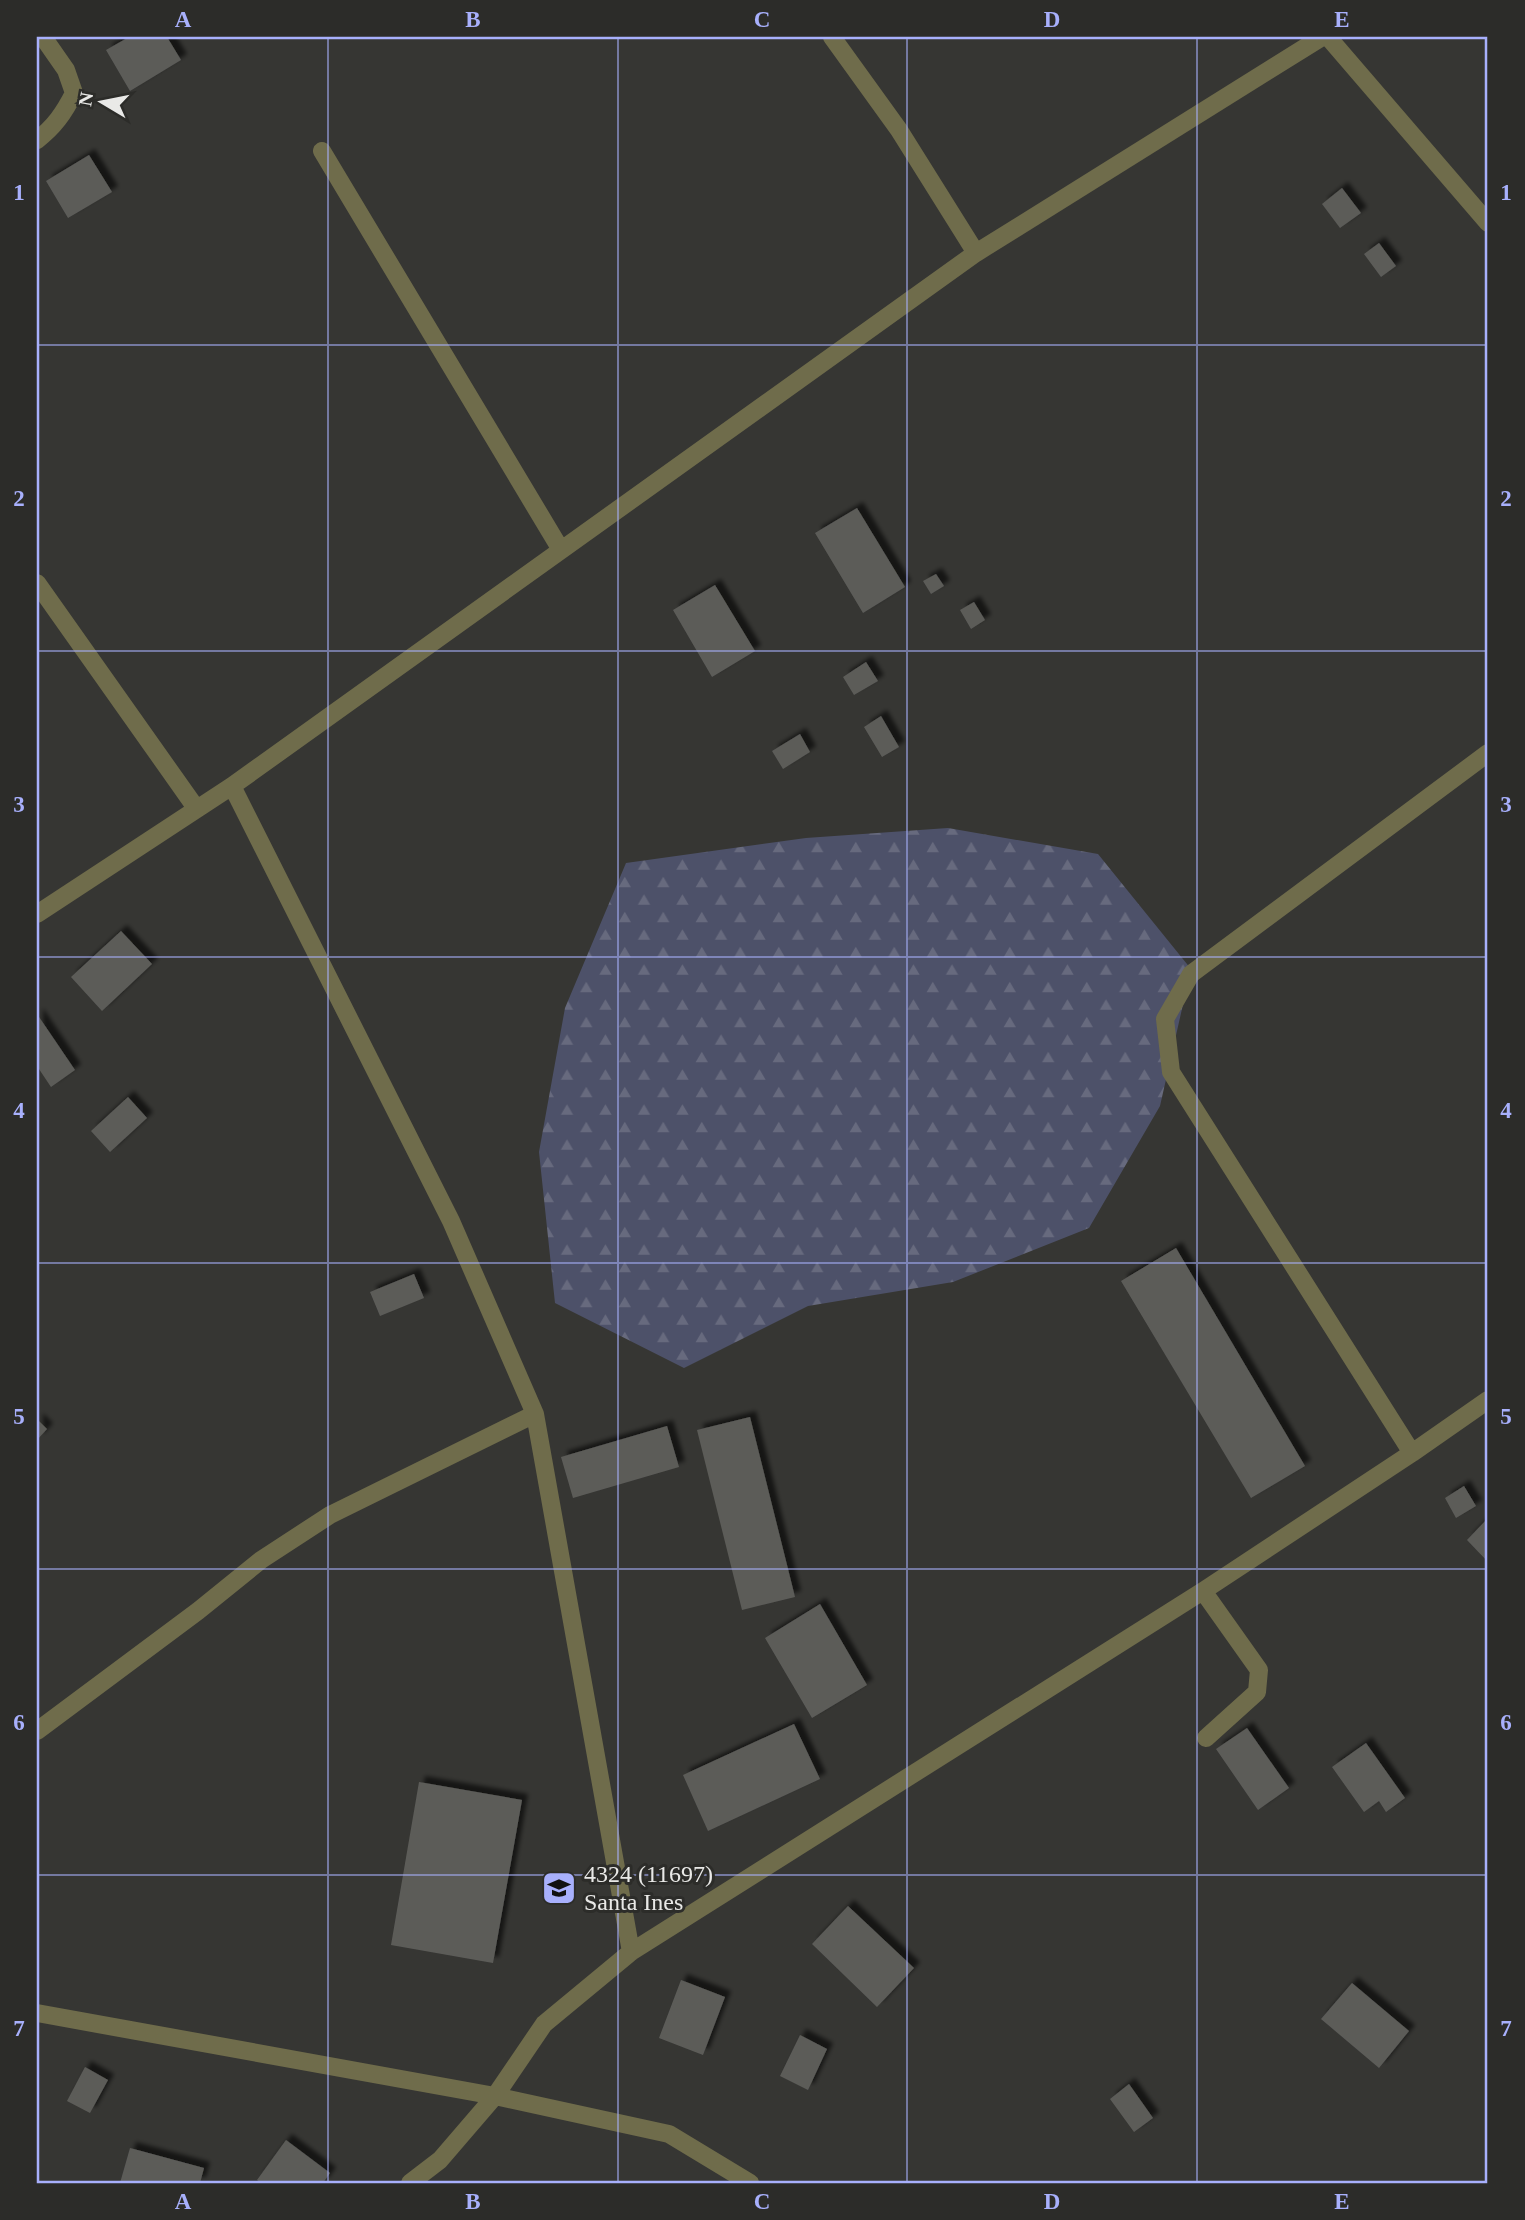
<svg xmlns="http://www.w3.org/2000/svg" width="1525" height="2220" viewBox="0 0 1525 2220" font-family="'Times New Roman',serif">
  <style>
    .forest { fill: url(#forest-firs) }
    .building { fill: #5c5c59; filter: url(#shadow) }
    .lines { fill: none; stroke-linecap: round; stroke-linejoin: round }
    .minor { stroke: #6f6c4b; stroke-width: 18 }
    .grid { fill: none; stroke: #a8b0fc; stroke-width: 2; stroke-opacity: 0.55 }
    .labels { text-anchor: middle; dominant-baseline: central; stroke-width: 6; stroke-linejoin: round; paint-order: stroke }
    .poi-label { font-size: 24px; fill: #e9e9e7; stroke: #2c2c29; text-anchor: start }
    .neatline { fill: none; stroke: #a8b0fc; stroke-width: 2.5 }
    .grid-label { font-size: 23px; text-anchor: middle; font-weight: bold; fill: #a8b0fc }
  </style>
  <defs>
    <pattern id="forest-firs" width="22" height="20" patternUnits="userSpaceOnUse" patternTransform="scale(1.75)"><rect width="22" height="20" fill="#4d5169"/><path d="M5 1l3.5 6h-7zM16 11l3.5 6h-7z" fill="#676a7e"/></pattern>
    <filter id="shadow"><feDropShadow dx="6" dy="-6" stdDeviation="2" flood-color="#0009"/></filter>
  </defs>
  <rect width="100%" height="100%" fill="#363633"/>
  <path class="forest" d="M948,828l150,26 93,115 -31,137 -71,122 -136,54 -145,24 -124,62 -129,-65 -16,-151 26,-144 61,-145 180,-25z"/>
  <path class="building" d="M129,37h38l14,23 -51,31 -24,-41z
    M89,155l23,37 -44,26 -22,-37z
    M1342,188l19,25 -21,15 -18,-24z
    M1379,243l17,23 -15,11 -17,-23z
    M857,508l48,79 -42,26 -48,-80z
    M936,574l8,12 -13,8 -8,-13z
    M715,585l40,66 -43,26 -39,-67z
    M974,602l11,18 -14,9 -11,-19z
    M866,662l12,19 -24,14 -11,-18z
    M881,716l18,31 -17,10 -18,-30z
    M800,734l10,18 -27,17 -11,-18z
    M121,931l31,33 -50,47 -31,-34z
    M37,1014l38,56 -24,17 -14,-21z
    M128,1097l19,21 -37,34 -19,-21z
    M1176,1248l129,218 -54,32 -130,-217z
    M414,1274l10,24 -44,18 -10,-24z
    M750,1417l45,180 -53,13 -45,-180z
    M37,1419l10,10 -10,11z
    M667,1426l12,41 -106,31 -12,-41z
    M1464,1486l12,20 -20,12 -11,-20z
    M1488,1518v44l-21,-22z
    M820,1604l47,81 -55,33 -47,-80z
    M794,1724l26,55 -112,52 -25,-56z
    M1247,1728l42,60 -31,22 -42,-61z
    M1366,1743l39,55 -19,14 -7,-11 -15,11 -32,-45z
    M419,1782l103,18 -29,163 -102,-18z
    M848,1906l66,62 -37,39 -65,-63z
    M681,1980l44,17 -22,58 -44,-17z
    M1352,1983l57,48 -30,37 -58,-49z
    M800,2035l27,14 -19,41 -28,-14z
    M85,2067l23,13 -18,33 -23,-12z
    M1129,2084l24,34 -19,14 -24,-33z
    M286,2140l44,33 -7,10h-62l-4,-3z
    M130,2148l74,20 -4,15h-80z"/>
  <g class="lines">
    <path class="minor" d="M832,37l67,93 77,123
      M1328,37l160,186
      M37,140c17,-13 27,-27 37,-47l-8,-23 -23,-33
      M322,151l239,399
      M37,583l159,225
      M232,786l219,435 84,193 96,538
      M37,914l195,-128 744,-533 346,-216
      M1412,1453l-241,-381 -6,-53 26,-45 297,-221
      M1203,1591l56,79 -2,22 -51,46
      M37,1731l161,-120 63,-51 69,-45 205,-101
      M37,2013l458,83 174,38 81,49
      M410,2183l30,-23 55,-64 49,-72 87,-72 572,-361 209,-138 76,-53"/>
  </g>
  <path class="grid" d="M328,37v2146M618,37v2146M907,37v2146M1197,37v2146M37,345h1451M37,651h1451M37,957h1451M37,1263h1451M37,1569h1451M37,1875h1451"/>
  <defs>
    <g id="school-square" transform="scale(1.75)"><rect x="-9" y="-9" width="18" height="18" rx="4" fill="#a8b0fc" stroke="#2c2c29"/><path d="M0-5L7-2L0 1L-7-2ZM-4 1L0 2.5L4 1V4Q0 6-4 4Z" fill="#111"/></g>
  </defs>
  <g fill-rule="evenodd">
    <use href="#school-square" x="559" y="1888"/>
  </g>
  <g class="labels">
    <g class="poi-label">
      <text x="584" y="1874">4324 (11697)<tspan x="584" dy="28">Santa Ines</tspan></text>
    </g>
  </g>
  <rect width="1525" height="2220" fill="none" stroke="#2c2c29" stroke-width="77"/>
  <g transform="translate(102 102) rotate(280)" stroke="#2c2c29" stroke-width="5" paint-order="stroke">
  <path d="M0-5L12 26L0 18L-12 26Z" fill="#e9e9e7"/>
  <text y="-10" font-size="19" font-weight="bold" text-anchor="middle" fill="#e9e9e7">N</text>
  </g>
  <rect x="38" y="38" width="1448" height="2144" class="neatline"/>
  <g class="grid-label">
    <text x="183" y="27">A</text>
    <text x="473" y="27">B</text>
    <text x="762" y="27">C</text>
    <text x="1052" y="27">D</text>
    <text x="1342" y="27">E</text>
    <text x="19" y="200">1</text>
    <text x="1506" y="200">1</text>
    <text x="19" y="506">2</text>
    <text x="1506" y="506">2</text>
    <text x="19" y="812">3</text>
    <text x="1506" y="812">3</text>
    <text x="19" y="1118">4</text>
    <text x="1506" y="1118">4</text>
    <text x="19" y="1424">5</text>
    <text x="1506" y="1424">5</text>
    <text x="19" y="1730">6</text>
    <text x="1506" y="1730">6</text>
    <text x="19" y="2036">7</text>
    <text x="1506" y="2036">7</text>
    <text x="183" y="2209">A</text>
    <text x="473" y="2209">B</text>
    <text x="762" y="2209">C</text>
    <text x="1052" y="2209">D</text>
    <text x="1342" y="2209">E</text>
  </g>
</svg>
